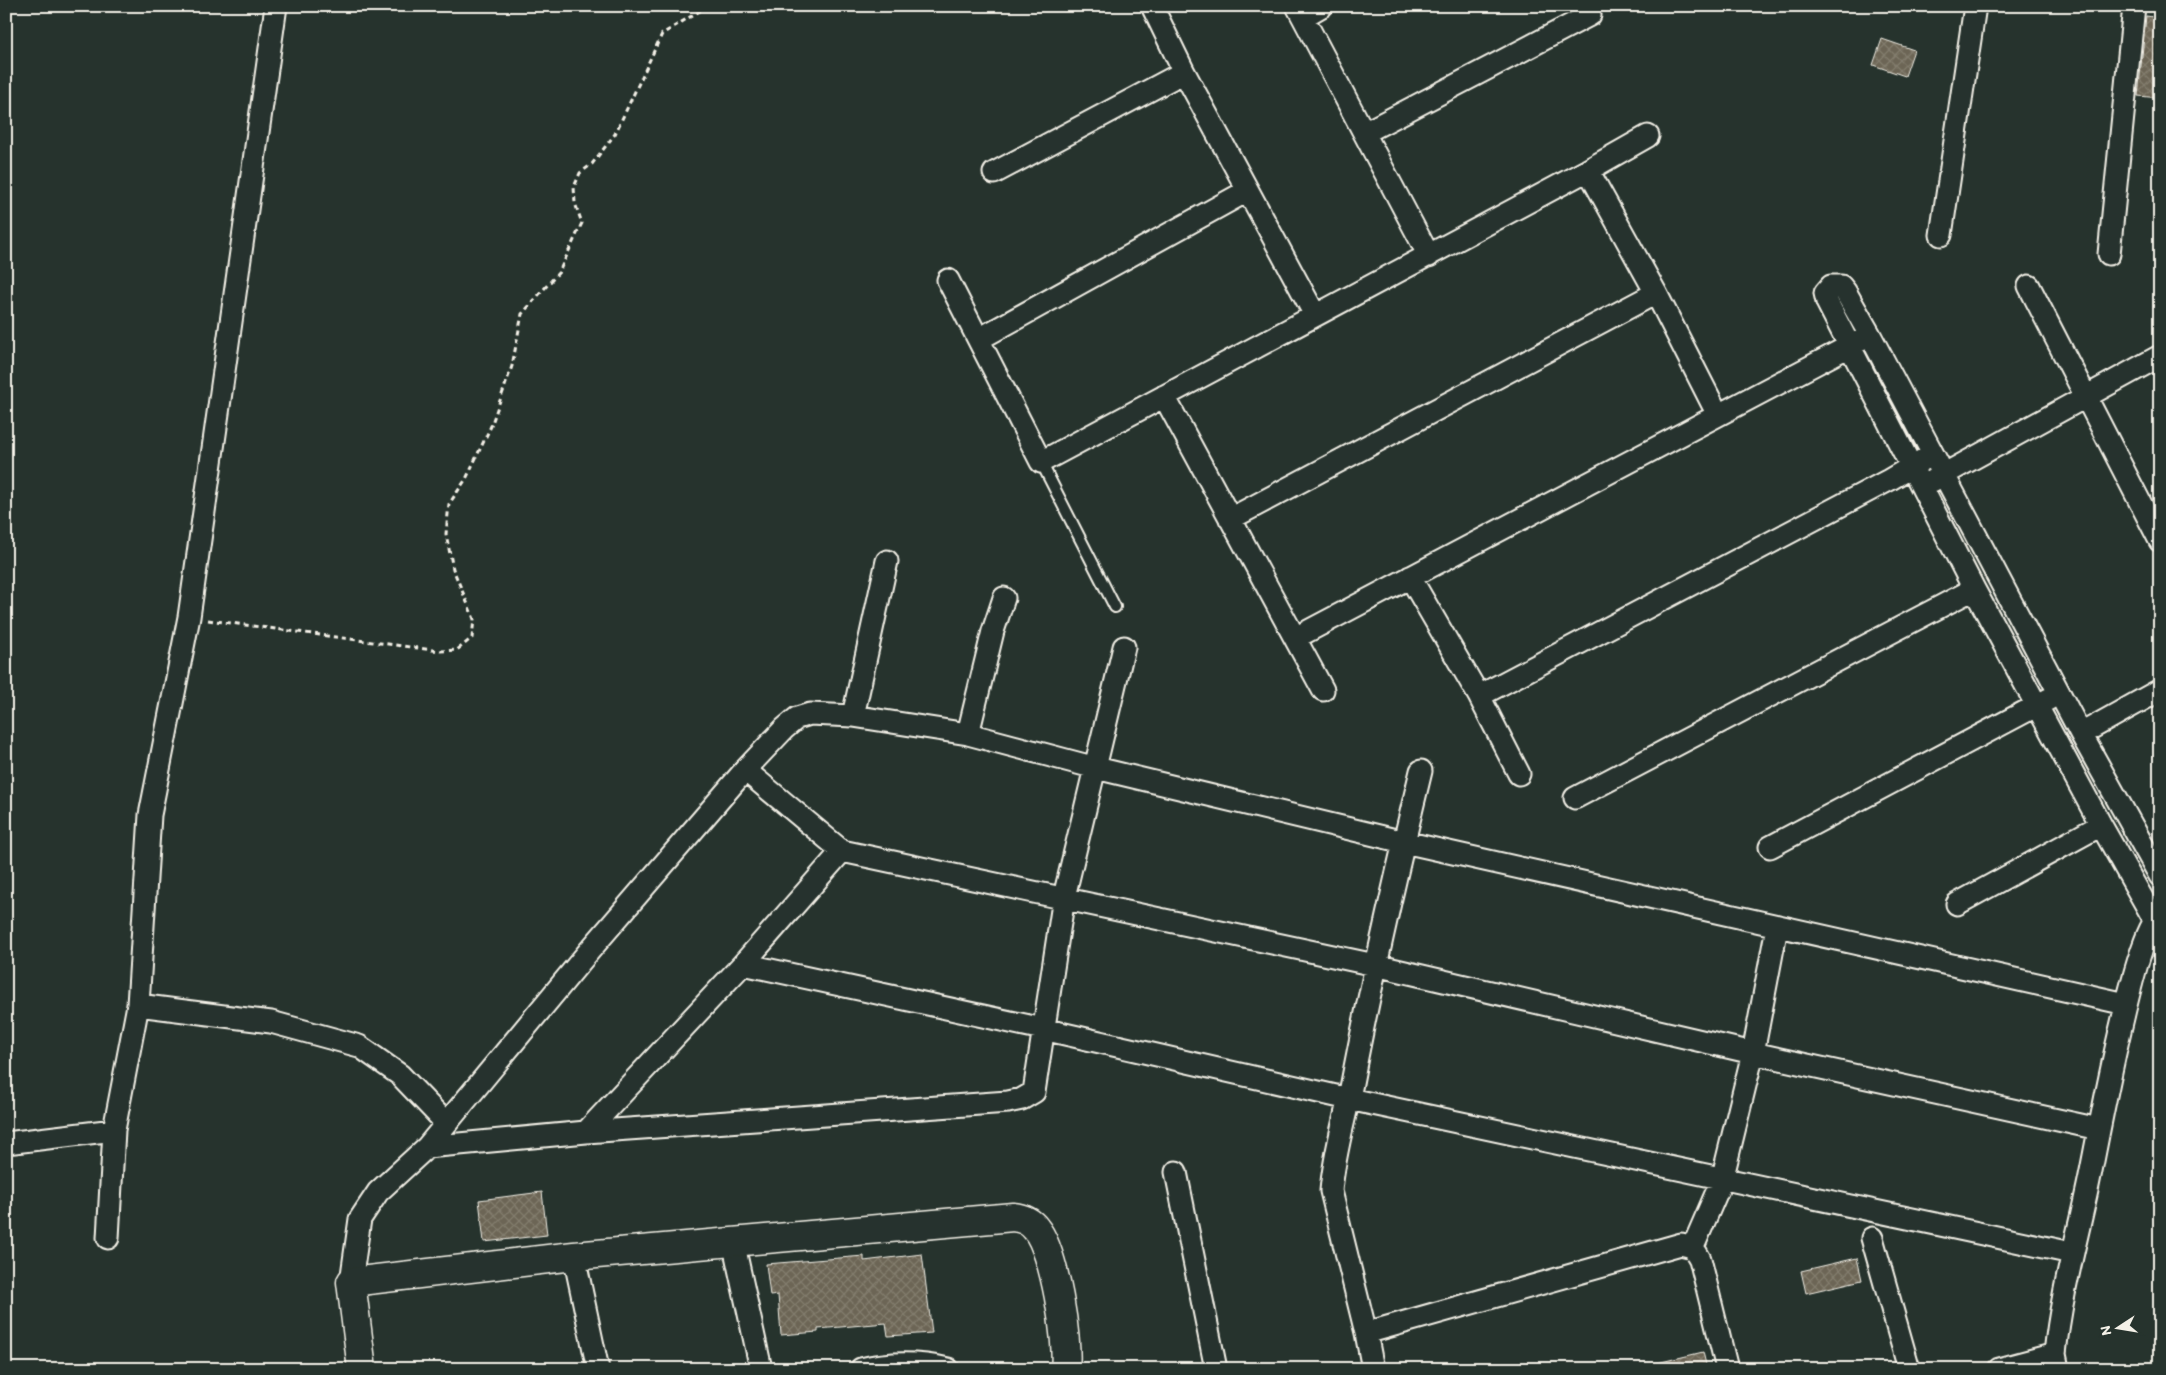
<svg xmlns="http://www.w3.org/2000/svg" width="2166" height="1375" viewBox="0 0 2166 1375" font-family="Itim,sans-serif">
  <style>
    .building { fill: url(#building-cross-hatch); stroke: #f4f1e8 }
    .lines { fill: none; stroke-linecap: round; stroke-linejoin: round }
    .lane-casing { stroke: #f4f1e8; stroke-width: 14 }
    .street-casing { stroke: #f4f1e8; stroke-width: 25 }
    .secondary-casing { stroke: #f4f1e8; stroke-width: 31 }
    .path { stroke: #f4f1e8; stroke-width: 3; stroke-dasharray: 5 4; stroke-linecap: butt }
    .lane { stroke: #26332d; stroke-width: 10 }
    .street { stroke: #26332d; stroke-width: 21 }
    .secondary { stroke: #26332d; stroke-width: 28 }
  </style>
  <defs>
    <pattern id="building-cross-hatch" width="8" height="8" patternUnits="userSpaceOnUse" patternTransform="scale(1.25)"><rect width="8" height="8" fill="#6c6554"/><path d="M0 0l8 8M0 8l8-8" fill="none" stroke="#827c6d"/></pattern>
  </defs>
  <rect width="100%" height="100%" fill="#26332d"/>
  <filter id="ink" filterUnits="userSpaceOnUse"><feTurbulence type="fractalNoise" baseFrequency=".02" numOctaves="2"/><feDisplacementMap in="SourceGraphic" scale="10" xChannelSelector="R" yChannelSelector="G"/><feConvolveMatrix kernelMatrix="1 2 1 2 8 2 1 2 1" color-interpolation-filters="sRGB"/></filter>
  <g filter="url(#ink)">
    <path class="building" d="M2146,16l14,2v80l-22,-2z
      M1882,39l32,11 -9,26 -32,-11z
      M542,1192l5,43 -63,7 -5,-42z
      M922,1254l10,79 -44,3 -2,-13 -68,6v3l-37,3 -3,-40 -8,1 -4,-32 98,-8v5z
      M1857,1258l5,22 -56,13 -5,-22z
      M1703,1352l4,17h-50v-6z"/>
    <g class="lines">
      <g class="lane-casing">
        <path id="lane" d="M1041,462l74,145"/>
      </g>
      <g class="street-casing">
        <path id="street" d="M276,6l-87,611 -39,198 -12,190 133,17 88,24 41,29 46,48
          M1152,6l32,66 131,243
          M1297,6l132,250
          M1303,17l19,-11
          M1364,133l226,-118
          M1648,136l-60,34 68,123 62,122
          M994,173l190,-101
          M1941,235l34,-229
          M2109,254l25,-248
          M948,280l93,182 547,-292
          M2029,286l131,255
          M979,339l268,-148
          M1164,396l159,294
          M1932,481l228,-125
          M1230,519l426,-226
          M1410,577l69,119 40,78
          M1295,638l566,-298
          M1479,696l410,-216 34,-20
          M853,716l34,-155
          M968,734l25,-103 11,-33
          M2081,734l79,-44
          M745,770l97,81 533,114 378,88 346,76
          M1575,798l399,-209
          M1770,847l279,-148
          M2160,876l-79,-142 -211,-399 -25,-44 -4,-5h-10l-6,7 2,9 147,287 127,236 53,94 6,5
          M1957,904l144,-79
          M743,964l300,65 306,70 723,154
          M586,1132l157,-168 99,-113
          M6,1143l108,-13
          M427,1147l159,-15 422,-30 14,-3 12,-7 30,-195 60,-250
          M1176,1172l40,197
          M108,1238l6,-108 24,-125
          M1872,1238l37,131
          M733,1241l28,128
          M574,1256l24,113
          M351,1282l9,-63 18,-27 49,-45 163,-197 155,-180 39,-41 13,-11 13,-4 43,2 115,18 128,34 308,74 722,162
          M1366,1333l315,-89 12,3
          M2055,1354c6,-61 23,-118 35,-178 8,-39 45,-245 70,-261
          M861,1369c29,-7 57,-7 87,0
          M1373,1369l-7,-36 -35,-142c3,-37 14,-72 21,-108 20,-105 44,-209 69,-312
          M1727,1369l-27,-110 -7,-12 29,-67 31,-127 24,-126
          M1999,1369l56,-15 3,15"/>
      </g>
      <g class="secondary-casing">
        <path id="secondary" d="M362,1369l-11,-87 223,-26 439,-39c10,1 17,4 23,12 18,21 33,112 29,140"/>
      </g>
      <path class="path" d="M208,620l232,31 17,-1 15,-12 2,-19 -21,-50 -7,-35 3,-30 17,-25 25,-53 21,-60 10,-52 37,-42 23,-49 -7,-20 -1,-16 6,-14 12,-9 23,-30 47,-100 46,-28"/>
      <use href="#lane" class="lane"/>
      <use href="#street" class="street"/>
      <use href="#secondary" class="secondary"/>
    </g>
  </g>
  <rect width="2166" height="1375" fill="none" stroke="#26332d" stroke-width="25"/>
  <rect x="12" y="12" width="2141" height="1350" fill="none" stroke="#f4f1e8" stroke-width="2" filter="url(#ink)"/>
  <g transform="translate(2118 1328) rotate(258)" stroke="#26332d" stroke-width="4" paint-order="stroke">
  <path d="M0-4L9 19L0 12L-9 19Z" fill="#f4f1e8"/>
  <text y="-8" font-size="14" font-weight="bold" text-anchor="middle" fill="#f4f1e8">N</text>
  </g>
</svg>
